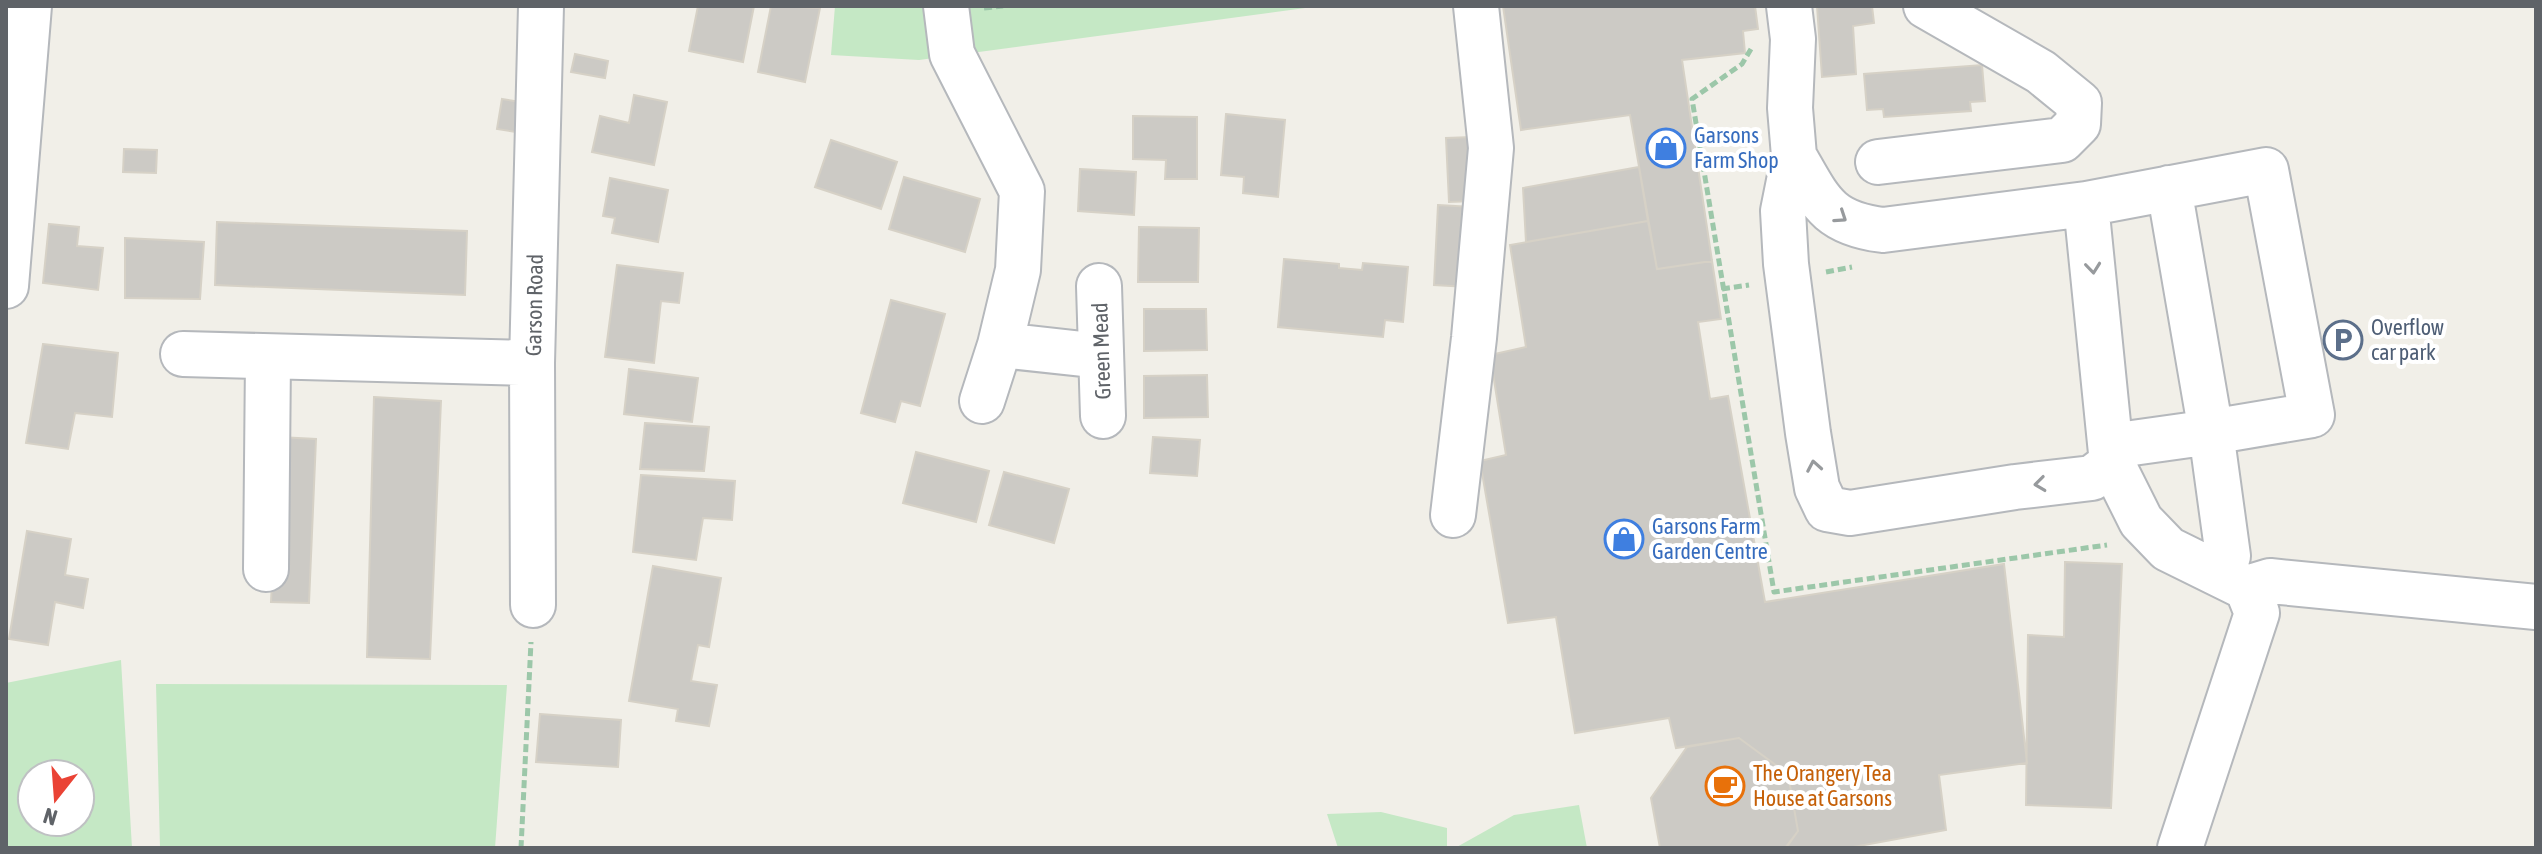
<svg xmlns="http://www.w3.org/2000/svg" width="2542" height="854" viewBox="0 0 2542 854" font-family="'Asap Condensed',sans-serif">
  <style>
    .green { fill: #c5e8c5; fill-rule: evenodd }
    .building { fill: #cccac5; stroke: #d6d1c6; stroke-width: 2 }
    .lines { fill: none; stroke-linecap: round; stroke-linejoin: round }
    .minor-casing { stroke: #b5b8bc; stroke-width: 48 }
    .path { stroke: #9cc7a9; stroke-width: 5; stroke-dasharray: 8 4; stroke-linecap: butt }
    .minor { stroke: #fff; stroke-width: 44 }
    .oneway { stroke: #979a9d }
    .labels { text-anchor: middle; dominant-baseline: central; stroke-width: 8; stroke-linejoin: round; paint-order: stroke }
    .shop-label { font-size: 22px; fill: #366cbe; stroke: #fff; text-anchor: start }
    .street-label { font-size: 22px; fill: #5f6368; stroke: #fff }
    .service-label { font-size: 22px; fill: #4e5e75; stroke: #fff; text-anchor: start }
    .food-label { font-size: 22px; fill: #c56008; stroke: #fff; text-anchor: start }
  </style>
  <rect width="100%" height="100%" fill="#f1efe8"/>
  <path class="green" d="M835,6h485l-401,54 -88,-5z
    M121,660l11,188h-126v-165zM32,774h48v48h-48z
    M156,684l351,1 -12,163h-335z
    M1579,805l8,43h-132l59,-33z
    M1381,812l66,16v20h-109l-11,-34z"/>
  <path class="building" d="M698,6h56l-11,56 -54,-11z
    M771,6l49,2 -15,74 -47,-10z
    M1503,6h252l3,23 -15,2 2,22 -63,7 30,201 -55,8 -27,-154 -109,15z
    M1817,6h55l2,17 -21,3 3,48 -34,3z
    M575,54l33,7 -3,17 -34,-6z
    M1982,65l3,36 -15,1 1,9 -87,6 -1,-8 -16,1 -3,-36z
    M634,95l33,7 -13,63 -62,-13 8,-36 29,7z
    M502,99l32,5 -5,30 -32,-5z
    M1226,114l59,6 -7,77 -35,-4 1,-16 -23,-2z
    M1133,116l64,1v62h-32l1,-19 -33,-1z
    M1472,137l2,64 -25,1 -3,-64z
    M831,140l66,22 -16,47 -66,-22z
    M124,149l33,1 -1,23 -33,-1z
    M1639,167l9,54 -122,21 -3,-54z
    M1080,169l56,3 -2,43 -56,-4z
    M904,177l76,22 -15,53 -76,-23z
    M610,178l58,12 -10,52 -46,-9 3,-15 -12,-2z
    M1438,205l34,2 -4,80 -34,-2z
    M1648,221l9,48 55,-8 9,58 -23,3 12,77 18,-3 37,206 239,-38 23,199 -88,12 7,55 -98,18h-60l-2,-1 12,-16 -10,-57 -49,-36 -63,10 -7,-30 -94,15 -19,-116 -48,6 -28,-162 26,-6 -16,-100 36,-8 -16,-102z
    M217,222l250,9 -2,64 -250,-10z
    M49,224l30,3 -2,19 26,2 -5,42 -55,-7z
    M1139,227l60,1 -1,54h-60z
    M125,238l79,4 -4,57 -75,-1z
    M1284,259l55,5v4l23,2 1,-7 45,4 -5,55 -18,-2 -2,17 -105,-10z
    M617,265l66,8 -4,30 -18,-2 -7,62 -49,-6z
    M891,300l54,14 -25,92 -19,-5 -6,21 -34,-9z
    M1144,309h62l1,41 -63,1z
    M43,344l75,9 -6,64 -37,-4 -7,36 -42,-6z
    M629,369l69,9 -6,44 -68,-8z
    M1207,375l1,42 -64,1v-42z
    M374,397l67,4 -11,258 -63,-2z
    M645,423l64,4 -5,44 -64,-2z
    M279,437l37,2 -7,164 -38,-1z
    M1153,437l47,3 -3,36 -47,-3z
    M916,452l73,19 -13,51 -73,-19z
    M1004,472l65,17 -15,54 -65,-18z
    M641,475l94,6 -3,39 -29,-2 -7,42 -63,-8z
    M27,531l44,8 -6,36 23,4 -5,29 -28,-6 -7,43 -39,-6z
    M2065,562l57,2 -11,244 -85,-3 2,-170 36,2z
    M653,566l68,12 -12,69 -11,-2 -7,36 26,4 -8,41 -33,-5 2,-12 -49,-8z
    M540,714l81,6 -3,47 -82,-5z
    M1739,738l49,36 10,57 -12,17h-126l-9,-50 36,-51z"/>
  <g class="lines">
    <g class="minor-casing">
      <path id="minor" d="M946,6l6,48 70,137 -4,79 -18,75 -18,56
        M1789,6l4,33 -3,69 4,48 -11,55 3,53 22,169 9,55 10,21 23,4 165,-26 77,-9 20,-15
        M1794,156c26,45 33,67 89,74l203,-26 26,259 29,58 27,28 79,39 10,25 -77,235
        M1878,162l184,-22 16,-16 1,-21 -38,-31 -115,-66
        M2086,204l180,-34 46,245 -101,17 -42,-244
        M6,286l23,-280
        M1099,286l4,130
        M1000,345l101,11
        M183,354l349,9
        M2111,446l100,-14 17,124 -7,19
        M1453,515l21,-177 17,-190 -15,-142
        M266,569l2,-211
        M2247,588l23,-7 266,26
        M533,605l-1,-242 9,-357"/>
    </g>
    <path class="path" d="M984,8l19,-2
      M1751,49l-9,15 -50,35 82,493 333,-47
      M1826,272l26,-5
      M1722,289l27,-4
      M521,848l10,-206"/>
    <use href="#minor" class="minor"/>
  </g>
  <defs><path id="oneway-chevron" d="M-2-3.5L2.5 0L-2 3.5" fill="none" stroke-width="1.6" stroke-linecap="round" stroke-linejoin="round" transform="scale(2)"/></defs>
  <g class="oneway">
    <use href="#oneway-chevron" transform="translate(1841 217) rotate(34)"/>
    <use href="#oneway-chevron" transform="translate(2093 268) rotate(84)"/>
    <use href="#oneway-chevron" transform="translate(1814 466) rotate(-100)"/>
    <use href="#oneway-chevron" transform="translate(2040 484) rotate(173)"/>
  </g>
  <defs>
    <g id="shop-ring" transform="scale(2)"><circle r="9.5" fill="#fff" stroke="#3f7fe0" stroke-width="1.5"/><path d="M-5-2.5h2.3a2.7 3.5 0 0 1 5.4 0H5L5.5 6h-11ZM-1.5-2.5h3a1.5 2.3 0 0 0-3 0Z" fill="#3f7fe0"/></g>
    <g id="parking-ring" transform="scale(2)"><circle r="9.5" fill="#fff" stroke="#5c6f8a" stroke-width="1.5"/><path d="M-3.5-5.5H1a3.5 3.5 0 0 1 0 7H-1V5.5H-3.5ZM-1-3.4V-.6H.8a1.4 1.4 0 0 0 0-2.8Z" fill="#5c6f8a"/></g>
    <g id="cafe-ring" transform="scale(2)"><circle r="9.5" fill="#fff" stroke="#e8710a" stroke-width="1.5"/><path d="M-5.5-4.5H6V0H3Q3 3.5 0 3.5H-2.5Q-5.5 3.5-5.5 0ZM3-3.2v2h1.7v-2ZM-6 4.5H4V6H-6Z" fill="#e8710a"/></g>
  </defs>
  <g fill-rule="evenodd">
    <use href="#shop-ring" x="1666" y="148"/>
    <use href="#parking-ring" x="2343" y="340"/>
    <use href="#shop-ring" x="1624" y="539"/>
    <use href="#cafe-ring" x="1725" y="786"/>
  </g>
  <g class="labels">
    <g class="shop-label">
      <text x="1694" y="135">Garsons<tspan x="1694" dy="25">Farm Shop</tspan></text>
      <text x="1652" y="526">Garsons Farm<tspan x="1652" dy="25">Garden Centre</tspan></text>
    </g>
    <g class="street-label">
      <text transform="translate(534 305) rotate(-89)">Garson Road</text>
      <text transform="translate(1101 351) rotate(-92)">Green Mead</text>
    </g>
    <g class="service-label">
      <text x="2371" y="327">Overflow<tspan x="2371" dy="25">car park</tspan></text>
    </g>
    <g class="food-label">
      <text x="1753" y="773">The Orangery Tea<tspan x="1753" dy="25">House at Garsons</tspan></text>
    </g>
  </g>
  <rect width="2542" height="854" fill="none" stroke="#5f6368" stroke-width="16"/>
  <g transform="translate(56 798) rotate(197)"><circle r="38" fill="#ffffff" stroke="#bfc1c3" stroke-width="2"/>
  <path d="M0-6L14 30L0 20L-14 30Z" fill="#ea4335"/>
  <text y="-12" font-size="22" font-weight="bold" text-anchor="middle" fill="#5f6368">N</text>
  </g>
</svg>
